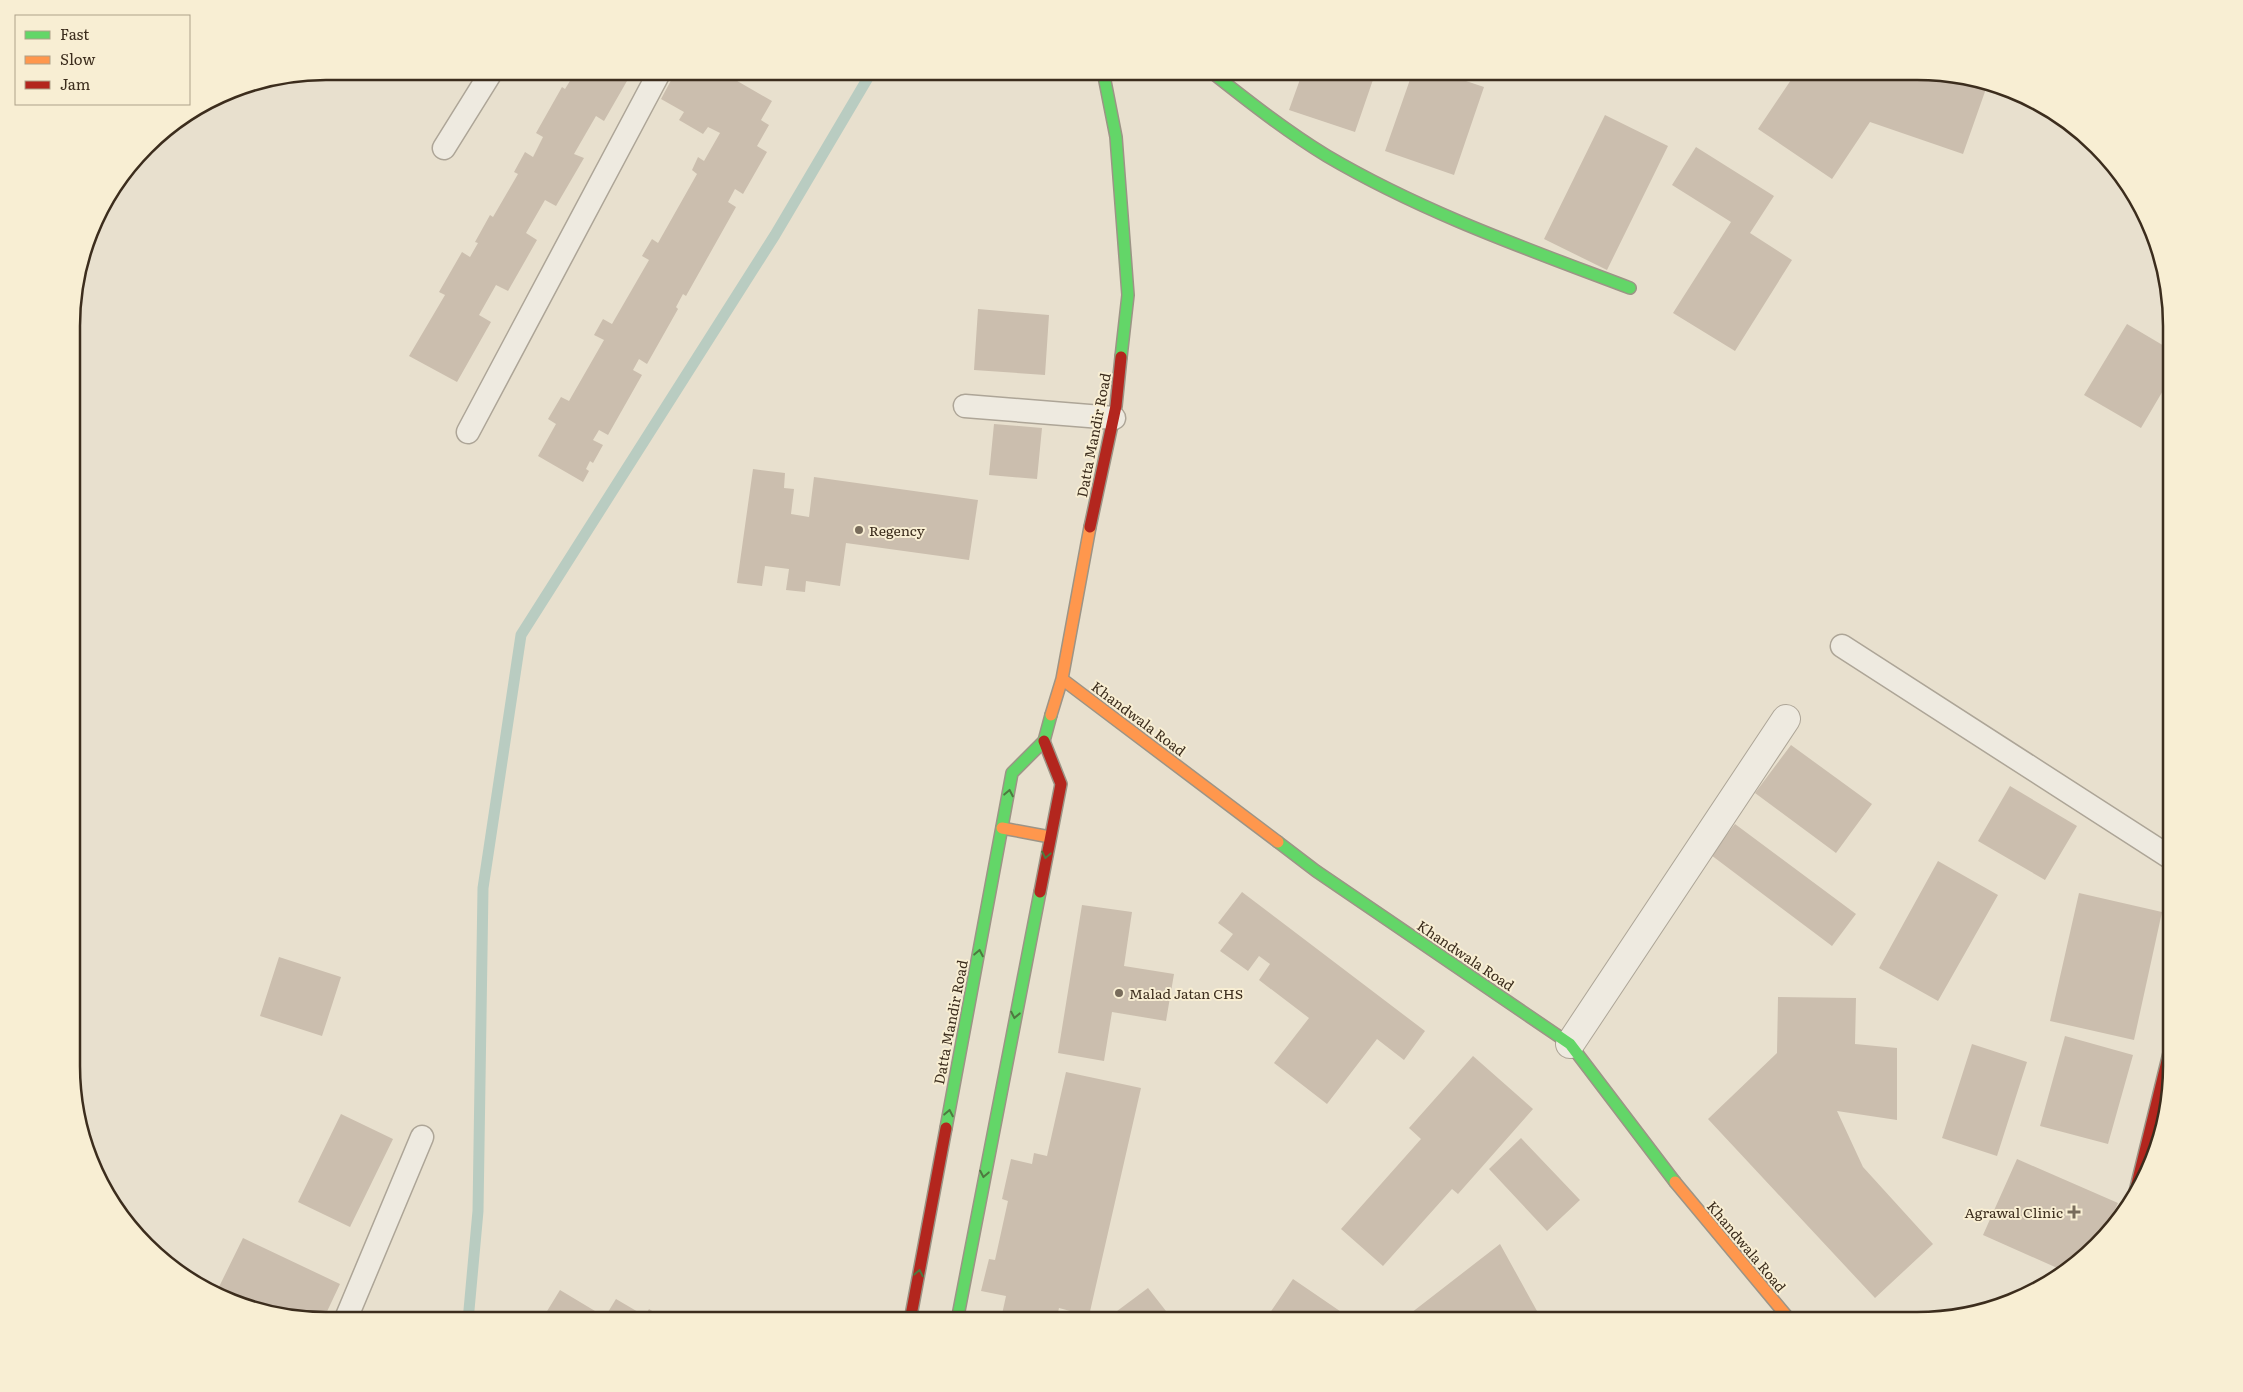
<svg xmlns="http://www.w3.org/2000/svg" width="2243" height="1392" viewBox="0 0 2243 1392" font-family="Literata,serif">
  <style>
    .lines { fill: none; stroke-linecap: round; stroke-linejoin: round }
    .stream { stroke: #b9ccc1; stroke-width: 11 }
    .building { fill: #cbbeae }
    .lane-casing { stroke: #ada597; stroke-width: 25 }
    .street-casing { stroke: #ada597; stroke-width: 30 }
    .fast-casing { stroke: #9c9486; stroke-width: 14 }
    .slow-casing { stroke: #9c9486; stroke-width: 14 }
    .jam-casing { stroke: #9c9486; stroke-width: 14 }
    .lane { stroke: #eeeae0; stroke-width: 22 }
    .street { stroke: #eeeae0; stroke-width: 28 }
    .fast { stroke: #63d668; stroke-width: 11 }
    .slow { stroke: #ff974d; stroke-width: 11 }
    .jam { stroke: #b3261e; stroke-width: 11 }
    .oneway { stroke: #4e793f }
    .poi-dot { fill: #786c5b; stroke: #f8eed3; stroke-width: 2 }
    .labels { text-anchor: middle; dominant-baseline: central; stroke-width: 4; stroke-linejoin: round; paint-order: stroke }
    .street-label { font-size: 14px; fill: #3c2d1d; stroke: #f8eed3 }
    .poi-label { font-size: 14px; fill: #3c2d1d; stroke: #f8eed3; text-anchor: start }
    .rim { fill: none; stroke: #3c2d1d; stroke-width: 2.5 }
  </style>
  <rect width="100%" height="100%" fill="#e8e0ce"/>
  <g class="lines">
    <path class="stream" d="M468,1321l10,-110 5,-323 38,-253 254,-400 97,-164"/>
  </g>
  <path class="building" d="M571,71h55l5,3 -27,47 -8,-5 -22,38 10,4 -28,48 -11,-6 -19,33 11,7 -29,51 -12,-6 -17,30 12,7 -34,60 -48,-26 36,-61 -6,-3 23,-40 8,5 8,-14 -3,-1 15,-27 3,2 25,-43 -4,-2 11,-20 8,5 10,-20 -7,-4 26,-46 3,2 8,-13 -4,-2z
    M676,71h44l52,30 -11,19 8,5 -12,21 10,6 -24,42 -8,-5 -7,13 8,5 -50,89 -3,-2 -7,13 2,2 -31,55 -8,-5 -6,11 9,5 -34,60 -9,-5 -6,10 10,5 -10,18 -3,-2 -4,8 3,2 -6,11 -45,-26 18,-32 -8,-5 13,-22 8,4 35,-61 -10,-5 9,-16 9,5 37,-64 -7,-4 10,-17 6,4 39,-69 -5,-4 6,-13 6,4 16,-28 -12,-6 -5,7 -24,-14 5,-8 -23,-13z
    M1252,71h21l-3,8z
    M1303,71h73l-21,61 -66,-22z
    M1413,71h23l48,16 -30,88 -69,-24z
    M1797,71h11l13,9 -1,-9h97l71,12 -25,71 -93,-32 -38,57 -74,-50z
    M1605,115l63,31 -61,124 -63,-31z
    M1696,147l78,49 -24,37 42,27 -57,91 -62,-38 58,-91 -59,-37z
    M978,309l71,6 -4,60 -71,-5z
    M2127,324l44,26v27l-30,51 -57,-33z
    M994,424l48,4 -5,51 -48,-4z
    M753,469l32,4 -1,15 10,1 -3,25 18,3 5,-40 164,23 -9,60 -123,-17 -6,43 -34,-5 -1,11 -19,-2 3,-21 -24,-3 -3,20 -25,-3z
    M1791,745l81,59 -36,49 -81,-60z
    M2010,786l67,40 -32,54 -67,-39z
    M1735,824l121,90 -24,32 -121,-91z
    M1938,861l60,34 -60,106 -59,-33z
    M1242,892l183,139 -21,29 -27,-21 -50,65 -53,-41 35,-45 -50,-38 11,-16 -11,-8 -11,15 -28,-20 13,-17 -15,-11z
    M2079,893l83,19 -28,128 -84,-19z
    M1082,905l50,7 -8,54 50,8 -8,47 -54,-9 -8,49 -46,-8z
    M279,957l62,20 -19,59 -62,-20z
    M1778,997l78,1 -1,46 42,4v72l-60,-9 26,56 70,77 -58,54 -167,-179 69,-66z
    M2065,1036l68,19 -25,89 -68,-18z
    M1972,1044l55,18 -30,94 -55,-18z
    M1473,1056l60,53 -75,85 -6,-5 -69,77 -42,-37 80,-90 -12,-11z
    M1066,1072l75,16 -52,228 -30,-8 -3,13 -55,-2 5,-23 -25,-5 8,-32 6,1 13,-59 -6,-2 9,-40 21,5 2,-11 13,3z
    M341,1114l52,25 -43,88 -52,-25z
    M1521,1138l59,62 -33,31 -58,-62z
    M2017,1159l101,44 -17,38 -37,30 -81,-36z
    M243,1238l97,46 -17,36 -78,-13 -29,-14z
    M1500,1244l42,76h-140z
    M1293,1279l60,41h-88z
    M1148,1288l25,32h-68z
    M560,1290l45,27 11,-18 29,17 4,-7 19,12h-127z"/>
  <g class="lines">
    <g class="lane-casing">
      <path id="lane" d="M444,148l48,-77
        M965,406l149,12
        M468,432l192,-361
        M1842,646l329,212
        M345,1321l77,-184"/>
    </g>
    <g class="street-casing">
      <path id="street" d="M1570,1044l216,-325"/>
    </g>
    <g class="fast-casing">
      <path id="fast" d="M1103,71l13,66 12,158 -7,62
        M1210,71c38,30 76,60 117,85 95,56 200,93 303,132
        M1278,842l38,29 254,173 105,138
        M946,1128l66,-355 32,-32 7,-26
        M957,1321l83,-429"/>
    </g>
    <g class="slow-casing">
      <path id="slow" d="M1062,679l216,163
        M1051,715l11,-36 28,-152
        M1002,828l48,9
        M1675,1182l115,138"/>
    </g>
    <g class="jam-casing">
      <path id="jam" d="M1090,527l26,-121 5,-49
        M1040,892l21,-108 -17,-43
        M2134,1196l37,-151
        M910,1321l36,-193"/>
    </g>
    <use href="#lane" class="lane"/>
    <use href="#street" class="street"/>
    <use href="#fast" class="fast"/>
    <use href="#slow" class="slow"/>
    <use href="#jam" class="jam"/>
  </g>
  <defs><path id="oneway-chevron" d="M-2-3.5L2.5 0L-2 3.5" fill="none" stroke-width="1.6" stroke-linecap="round" stroke-linejoin="round" transform="scale(1.25)"/></defs>
  <g class="oneway">
    <use href="#oneway-chevron" transform="translate(1009 793) rotate(-79)"/>
    <use href="#oneway-chevron" transform="translate(1046 855) rotate(101)"/>
    <use href="#oneway-chevron" transform="translate(979 953) rotate(-79)"/>
    <use href="#oneway-chevron" transform="translate(1015 1015) rotate(101)"/>
    <use href="#oneway-chevron" transform="translate(949 1113) rotate(-79)"/>
    <use href="#oneway-chevron" transform="translate(984 1174) rotate(101)"/>
    <use href="#oneway-chevron" transform="translate(919 1273) rotate(-79)"/>
  </g>
  <g class="poi-dot">
    <circle cx="859" cy="530" r="5"/>
    <circle cx="1119" cy="993" r="5"/>
    <path d="M2071.5 1204.5h5v5h5v5h-5v5h-5v-5h-5v-5h5z"/>
  </g>
  <g class="labels">
    <g class="street-label">
      <text transform="translate(1093 435) rotate(-79)">Datta Mandir Road</text>
      <text transform="translate(1139 718) rotate(37)">Khandwala Road</text>
      <text transform="translate(1466 955) rotate(34)">Khandwala Road</text>
      <text transform="translate(950 1022) rotate(-79)">Datta Mandir Road</text>
      <text transform="translate(1747 1246) rotate(50)">Khandwala Road</text>
    </g>
    <g class="poi-label">
      <text x="869" y="530">Regency</text>
      <text x="1129" y="993">Malad Jatan CHS</text>
      <text x="2063" y="1212" text-anchor="end">Agrawal Clinic</text>
    </g>
  </g>
  <path d="M0 0H2243V1392H0ZM326 80H1917A246 246 0 0 1 2163 326V1066A246 246 0 0 1 1917 1312H326A246 246 0 0 1 80 1066V326A246 246 0 0 1 326 80Z" fill="#f8eed3" fill-rule="evenodd"/>
  <path class="rim" d="M326 80H1917A246 246 0 0 1 2163 326V1066A246 246 0 0 1 1917 1312H326A246 246 0 0 1 80 1066V326A246 246 0 0 1 326 80Z"/>
  <rect x="15" y="15" width="175" height="90" fill="#f8eed3" stroke="#ada18a"/>
  <rect x="25" y="31" width="25" height="8" fill="#63d668" stroke="#ada18a"/>
  <text x="60" y="40" font-size="15" fill="#3c2d1d">Fast</text>
  <rect x="25" y="56" width="25" height="8" fill="#ff974d" stroke="#ada18a"/>
  <text x="60" y="65" font-size="15" fill="#3c2d1d">Slow</text>
  <rect x="25" y="81" width="25" height="8" fill="#b3261e" stroke="#ada18a"/>
  <text x="60" y="90" font-size="15" fill="#3c2d1d">Jam</text>
</svg>
